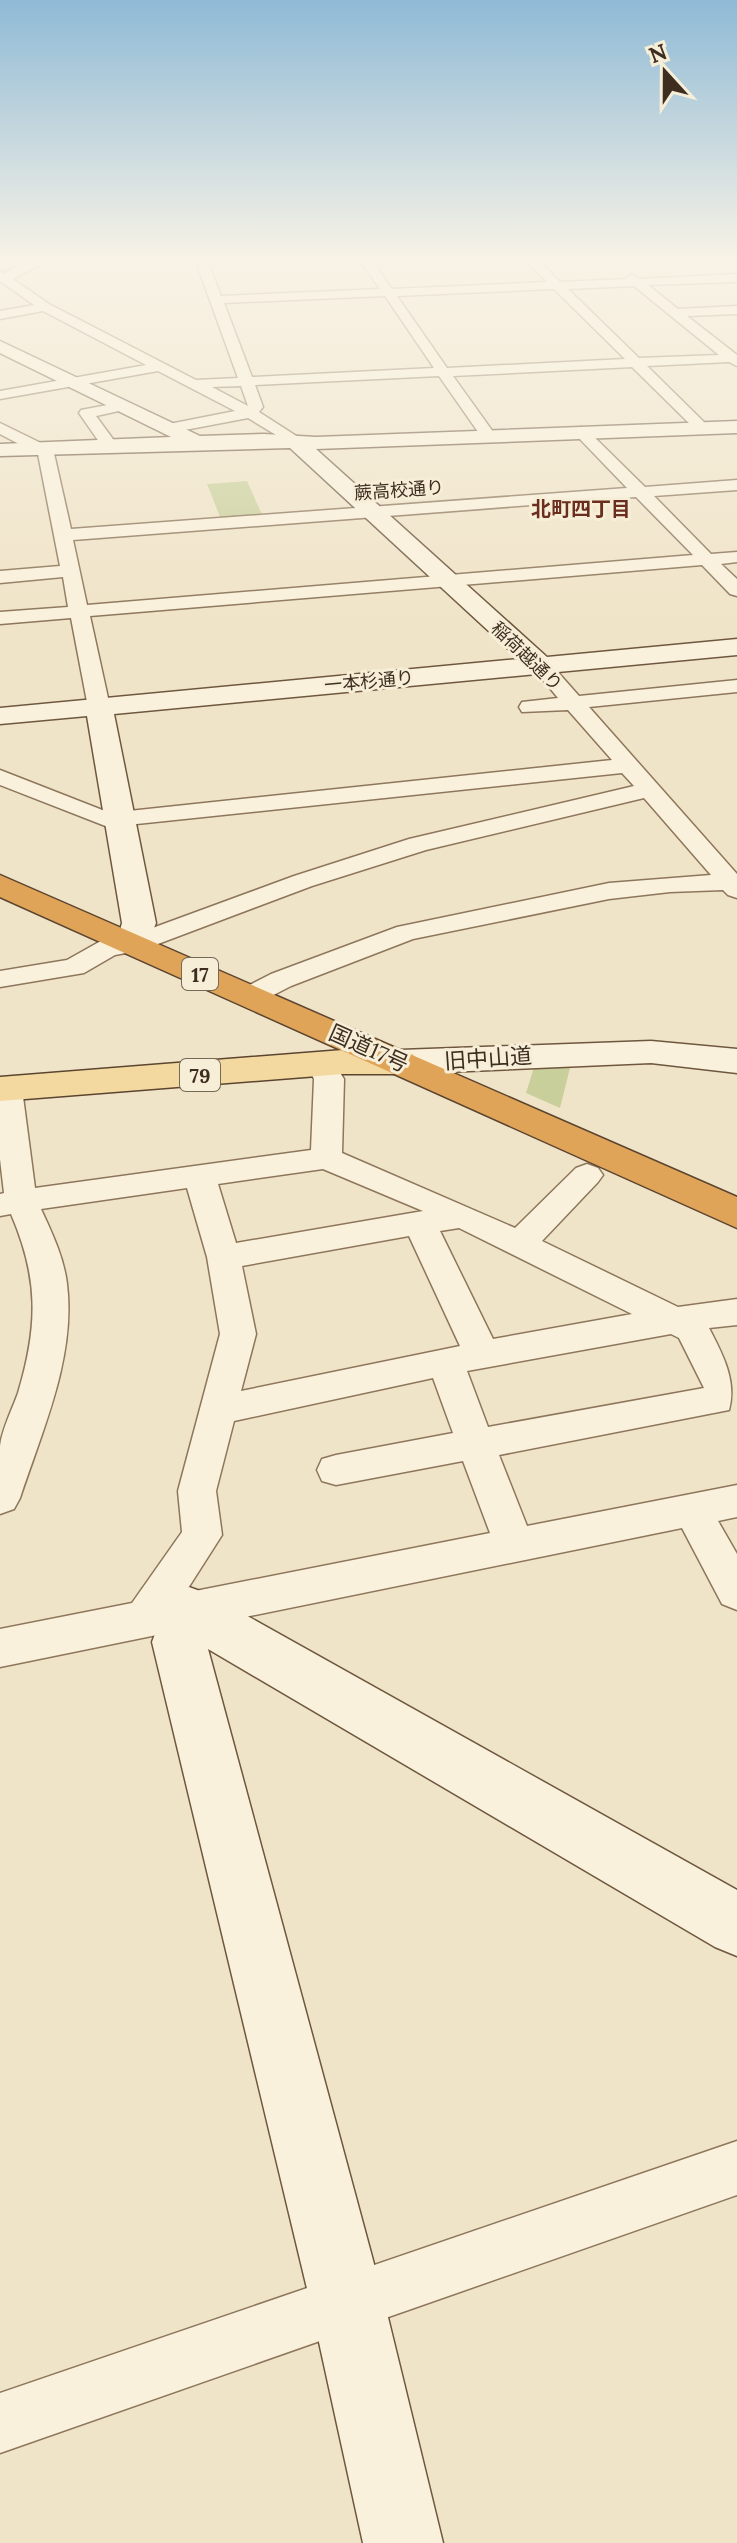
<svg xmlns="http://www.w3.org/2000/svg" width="737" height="2543" viewBox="0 0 737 2543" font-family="Lora,'Noto Sans JP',serif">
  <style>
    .green { fill: #c9cf9b }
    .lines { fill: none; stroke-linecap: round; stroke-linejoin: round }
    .stream { stroke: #6f938a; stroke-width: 3 }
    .street-casing { stroke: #8d765c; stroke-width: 3 }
    .secondary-casing { stroke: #6f573f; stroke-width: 3 }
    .primary-casing { stroke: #5b4430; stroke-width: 3 }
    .highway-casing { stroke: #5b4430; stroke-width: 3 }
    .street { fill: #faf1dc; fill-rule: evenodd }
    .secondary { fill: #faf1dc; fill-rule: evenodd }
    .primary { fill: #f3d9a0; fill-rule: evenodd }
    .highway { fill: #e0a458; fill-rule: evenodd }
    .labels { text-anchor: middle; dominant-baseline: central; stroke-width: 6; stroke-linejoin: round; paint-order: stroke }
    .far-street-label { font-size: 18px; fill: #3d2e20; stroke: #f7eed8 }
    .far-neighbourhood-label { font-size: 20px; font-weight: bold; fill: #6b2e1e; stroke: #f7eed8 }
    .shield { fill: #f7eed8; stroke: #756857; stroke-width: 2 }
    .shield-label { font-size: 20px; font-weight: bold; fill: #3d2e20 }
    .street-label { font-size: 22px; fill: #3d2e20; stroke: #f7eed8 }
  </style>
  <rect width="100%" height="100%" fill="#f0e4c8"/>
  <path class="green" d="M247,481l17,38 -42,3 -15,-38z
    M535,1064l35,4 -10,40 -34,-15z"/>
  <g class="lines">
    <path class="stream" d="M0,275l20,-13"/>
    <g class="street-casing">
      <path id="street" d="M24,262h21l-32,17 36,25 147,76 42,-2 -42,-116h12l13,34 159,-7 -19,-27h12l19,27 155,-7 -20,-20h13l20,20 66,-3 5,-5 8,5 98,-5v8l-89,3 30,24 59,-3v8l-50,2 50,39v11l-8,-4 -82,4 60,59v6h-10l-65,-64 -179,9 43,60 -8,5 -5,-2 -44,-63 -184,9 8,22 -4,5 42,27 3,3 -8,5 -48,-29 -79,15 -8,-5 3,-3 71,-14 -77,-40 -158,28v-8l146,-26 -103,-54 -43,8v-8l34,-6 -34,-24v-9l5,2zM634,286l85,69 -80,3 -71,-69zM554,289l71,70 -178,9 -50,-72zM385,296l49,72 -182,9 -28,-74zM241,386l7,20 -36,-19z
        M123,402l5,1v6l-32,7 22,30 -2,3h-12l-25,-36 2,-3z
        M0,423l53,26 18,80 556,-41 -51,-53 -3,-3 8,-5 5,2 59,58 92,-7v10l-83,6 57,58 26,-2v10l-16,2 16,15v17l-7,-2 -28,-29 -612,51 20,91 -11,6 -11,-6 -17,-89 -71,6v-12l68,-5 -5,-30 -63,6v-12l60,-5 -22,-112 -38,-20zM636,497l57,58 -606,50 -14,-65z
        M541,659l7,2 31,35 158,-16v12l-148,15 148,167v24l-9,-3 -5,-5 -53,2 -61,7 -196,40 -122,47 -31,16 -10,2 -10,-2 -4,-6 4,-6 31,-16 126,-47 212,-44 102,-8 -67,-77 -218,52 -114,36 -170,64 -27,5 -31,18 -84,14v-16l67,-11 32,-18 29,-5 166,-61 115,-37 225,-53 -12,-13 -514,54 -108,-42v-15l110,43 502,-53 -44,-50 -46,2 -3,-5 3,-5 36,-4 -27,-33z
        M321,1055l10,3 13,21 -2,74 173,75 61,-60 11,-4 11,4 5,7 -5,7 -56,59 136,66 59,-8v26l-28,3c14,27 28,53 20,82l-230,45 28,71 210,-41v32l-19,4 19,33v56l-15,-6 -40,-76 -682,139v-38l132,-26 50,-71 -4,-41 42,-157 -13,-77 -20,-69 -146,21c11,24 23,49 26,75 9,73 -25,147 -47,214l-6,11 -14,5c0,-22 0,-46 0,-68 2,-17 12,-36 18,-53 20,-67 21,-114 -7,-179l-11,2v-22l4,-1 -4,-34v-78l18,1 4,7 13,99 276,-38 3,-71 -8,-15 5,-6zM323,1169l100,42 -187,32 -18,-59zM459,1228l173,86 -139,25 -53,-108zM409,1236l51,110 -219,45 15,-57 -14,-68zM671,1334l8,4 25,50 -216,39 -21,-56zM433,1378l20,55 -117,22 -14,4 -5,11 5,11 14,4 127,-24 27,72 -305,60 37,-58 -6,-44 18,-70z
        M737,2141v54l-737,258v-60z"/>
    </g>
    <g class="secondary-casing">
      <path id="secondary" d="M0,341l200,95 64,-2 52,3 421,-16v12l-421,16 231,208 190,-18v16l-623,59 42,209 -11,28 -12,3 -12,-3 -5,-7 6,-21 -35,-207 -87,8v-16l519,-49 -229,-211 -290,8v-12l171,-7 -171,-84z
        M651,1041l86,8v24l-86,-10 -251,11 -13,-4 -6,-8 6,-8 13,-4z
        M189,1587l19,7 529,296v66l-22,-9 -507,-298 176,652 59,242h-80l-53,-242 -158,-659 18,-48z"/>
    </g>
    <g class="primary-casing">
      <path id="primary" d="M343,1050h57l13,4 6,8 -6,8 -13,4h-57l-343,27v-24z"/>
    </g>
    <g class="highway-casing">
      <path id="highway" d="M0,875l737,322v31l-737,-331z"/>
    </g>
    <use href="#street" class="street"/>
    <use href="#secondary" class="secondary"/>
    <use href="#primary" class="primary"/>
    <use href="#highway" class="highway"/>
  </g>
  <linearGradient id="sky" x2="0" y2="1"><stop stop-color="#8fbad6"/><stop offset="0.42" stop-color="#f8f3e6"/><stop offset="1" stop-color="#f8f3e6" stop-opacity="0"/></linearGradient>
  <rect width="737" height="618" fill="url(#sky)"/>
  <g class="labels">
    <g class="far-street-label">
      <text transform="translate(399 490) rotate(-4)">蕨高校通り</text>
      <text transform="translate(527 656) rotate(44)">稲荷越通り</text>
      <text transform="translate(369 681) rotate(-5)">一本杉通り</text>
    </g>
    <g class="far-neighbourhood-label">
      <text x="581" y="508">北町四丁目</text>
    </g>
    <g class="shield">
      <rect x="182" y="958" width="36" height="32" rx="6"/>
      <rect x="180" y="1059" width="40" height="32" rx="6"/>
    </g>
    <g class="shield-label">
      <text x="200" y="974">17</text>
      <text x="200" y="1075">79</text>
    </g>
    <g class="street-label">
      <text transform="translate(369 1048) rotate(24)">国道17号</text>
      <text transform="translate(488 1058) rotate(-4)">旧中山道</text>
    </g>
  </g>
  <g transform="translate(665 72) rotate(339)" stroke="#f7eed8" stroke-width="6" paint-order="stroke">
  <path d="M0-6L14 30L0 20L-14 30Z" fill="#3d2e20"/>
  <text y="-12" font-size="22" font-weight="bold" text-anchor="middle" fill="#3d2e20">N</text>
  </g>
</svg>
